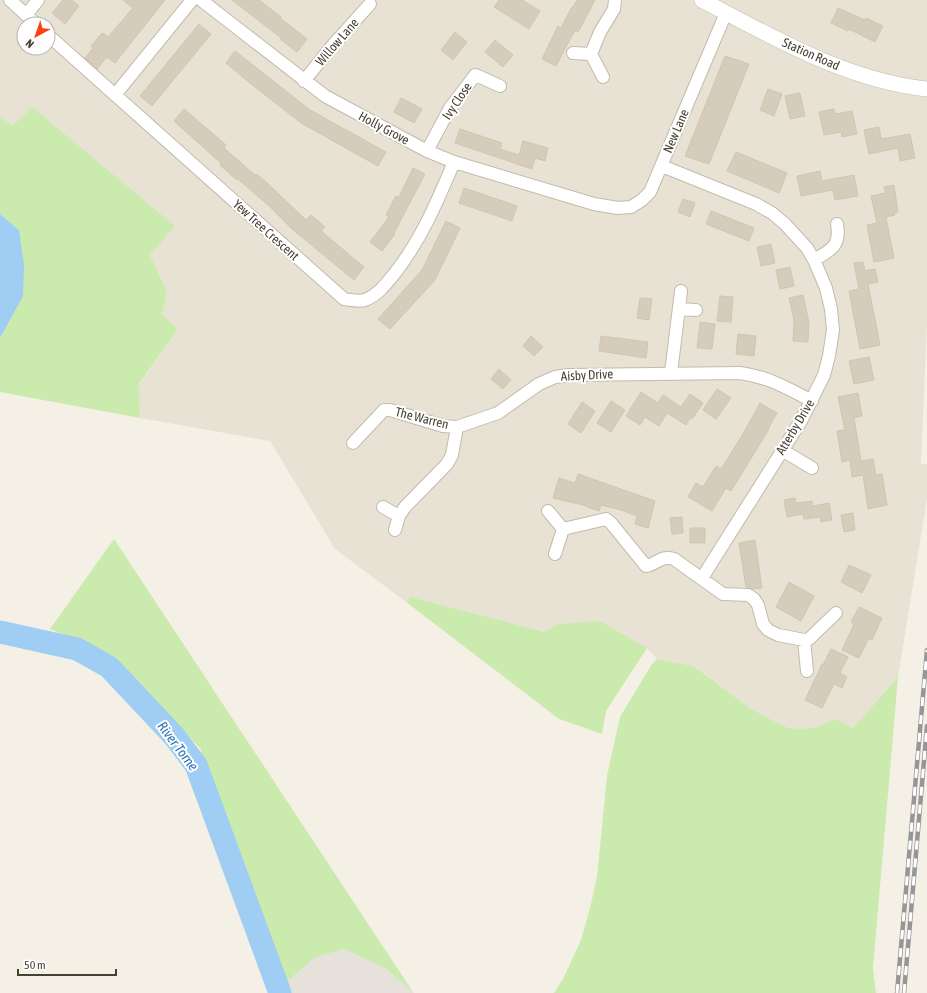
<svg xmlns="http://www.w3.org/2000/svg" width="927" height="993" viewBox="0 0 927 993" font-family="'Asap Condensed',sans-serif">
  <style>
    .residential { fill: #e8e2d4; fill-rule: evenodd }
    .industrial { fill: #e6e1db }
    .green { fill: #cbeaad }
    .water { fill: #9fcdf3 }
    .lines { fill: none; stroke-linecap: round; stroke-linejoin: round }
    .river { stroke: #9fcdf3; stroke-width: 23 }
    .building { fill: #d6ccbb; stroke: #d1c5ae }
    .minor-casing { stroke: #c2bbab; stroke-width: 14 }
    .tertiary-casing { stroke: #c2bbab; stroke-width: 16 }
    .minor { stroke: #fff; stroke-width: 12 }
    .tertiary { stroke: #fff; stroke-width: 15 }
    .rail-casing { stroke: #969696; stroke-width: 4.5 }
    .rail { stroke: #fff; stroke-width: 3; stroke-dasharray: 9; stroke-linecap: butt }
    .labels { text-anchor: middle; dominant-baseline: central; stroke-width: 4; stroke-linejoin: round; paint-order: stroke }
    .street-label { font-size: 13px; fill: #474135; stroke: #fff }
    .water-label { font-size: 14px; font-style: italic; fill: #2a74b7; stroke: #fff }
  </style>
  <rect width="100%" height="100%" fill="#f4f0e6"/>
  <path class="residential" d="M0,0h927v323l-6,141h6v35l-29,178 -45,51 -16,-9 -22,8 -12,2 -15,-1 -37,-19 -56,-43 -38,-7 -10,-11 -88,-24 -13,8 -135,-35 -5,5 -71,-53 -65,-108 -130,-23 -1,-33 39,-56 -16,-15 5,-22 -17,-37 -118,-148 -20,19 -12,-10zM24,24h24v24h-24z"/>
  <path class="industrial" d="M344,949l42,20 28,24h-131l-2,-6 33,-29z"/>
  <path class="green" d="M32,107l143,119 -25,29 17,37 -5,22 16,15 -39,55 1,34 -140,-26v-54l1,-1 18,-107 -18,-15 -1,-3v-96l12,10z
    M114,539l299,453 -27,-23 -42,-20 -30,9 -33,29 -81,-239 -97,-96 -53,-23z
    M411,597l134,35 13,-8 42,-3 47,27 -41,63 -4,23 -43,-15 -153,-117z
    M657,659l37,7 57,43 37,19 15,1 12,-2 22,-8 16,9 45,-51 -25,291 3,25h-322l9,-14 18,-39 10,-36 6,-27 10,-101 13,-59 32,-53z"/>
  <path class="water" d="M0,212l1,3 18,15 5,35 -1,31 -23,42z"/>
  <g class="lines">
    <path class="river" d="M0,632l77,17 32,18 65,69 22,29 84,228"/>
  </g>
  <path class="building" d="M63,0h9l7,6 -14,18 -13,-11z
    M123,0h42l-50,63 -8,-6 -10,12 -12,-11 8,-10 -2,-2 11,-13 6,4 25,-29z
    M232,0h27l22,17 -1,1 27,21 -10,13 -17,-13 1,-1z
    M499,0h23l18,11 -11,18 -35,-22z
    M577,0h18l-17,32 -3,-2 -19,36 -14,-7 16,-33 3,2 11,-21h1z
    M838,8l27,12 1,-2 17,8 -8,16 -26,-13 -1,2 -17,-8z
    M199,24l12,10 -59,72 -12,-10z
    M455,32l12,10 -14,18 -12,-10z
    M495,40l18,15 -10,12 -18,-15z
    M235,51l75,59 76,42 -8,14 -77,-43 -51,-40 -24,-20z
    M725,56l24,8 -40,100 -24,-8z
    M768,89l14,5 -8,22 -14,-6z
    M800,93l5,23 -15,3 -5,-23z
    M401,98l21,11 -8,14 -20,-11z
    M184,109l42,36 -2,3 31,27 1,-1 9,7 41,39 5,-5 14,12 -4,4 43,36 -10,13 -62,-51 -23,-23 -31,-27 -1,1 -17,-15 1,-2 -47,-42z
    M834,109l1,5 17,-3 5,23 -15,3 -1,-5 -17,3 -5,-23z
    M879,127l2,12 29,-5 5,24 -15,3 -2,-13 -29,6 -5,-24z
    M460,129l42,14 -2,6 19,6 4,-14 25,7 -3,13 -10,-3 -3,11 -77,-26z
    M736,152l51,21 -8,20 -52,-22z
    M413,168l12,6 -31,59 1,1 -13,17 -12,-9 19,-25 -3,-2 10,-19 3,1z
    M820,171l2,10 32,-6 4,21 -23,4 -2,-10 -32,6 -4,-20z
    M894,185l4,27 -4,1 1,2 -9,2 8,41 -20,4 -7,-37 10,-2 -6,-27 15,-3 -2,-6z
    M464,188l53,18 -5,15 -53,-18z
    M683,199l12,4 -5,14 -12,-5z
    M711,211l43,17 -5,13 -43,-17z
    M446,221l14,7 -25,52 -45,49 -12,-10 44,-49z
    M771,244l4,19 -14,3 -4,-19z
    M863,262l2,9 10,-2 3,13 -10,2 12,61 -20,4 -11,-58 10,-2 -5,-26z
    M790,267l4,19 -14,3 -4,-19z
    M803,295l6,28 -1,19 -15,-1 1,-21 -5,-22z
    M720,296l13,1 -2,25 -14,-1z
    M640,298l12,1 -3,21 -12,-2z
    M700,322l15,2 -3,25 -15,-1z
    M738,334l18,2 -2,20 -18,-2z
    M531,336l12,11 -9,9 -11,-10z
    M601,336l47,6 -2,16 -47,-7z
    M869,357l5,23 -20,4 -5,-23z
    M499,369l12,11 -8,9 -12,-10z
    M717,389l14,9 -15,21 -13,-9z
    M641,392l17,11 5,-8 18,12 9,-13 13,9 -11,16 -2,-1 -4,7 -19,-12 -8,13 -14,-9 -5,8 -14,-9z
    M858,393l4,23 -8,2 7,43 12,-2 3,16 6,-1 5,31 -19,4 -5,-34 -11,2 -2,-17 -8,2 -5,-31 8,-1 -7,-33z
    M611,401l14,9 -14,22 -14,-9z
    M582,402l13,9 -14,22 -13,-9z
    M760,403l17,10 -9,16h1l-38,62 -5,-3 -14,23 -24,-14 8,-14 7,4 13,-21 5,3 22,-35z
    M578,474l77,27 -7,27 -13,-4 2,-8 -16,-6 -20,-5 -2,6 -12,-4v-1l-34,-8 6,-20 16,5z
    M795,498l1,5 16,-2 1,5 16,-3 3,17 -11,2 -1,-5 -16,2 -1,-5 -16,3 -3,-17z
    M853,513l2,17 -11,2 -3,-17z
    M682,517l1,16 -11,1 -2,-16z
    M690,528h15v15h-15z
    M755,540l7,48 -9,1 -7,-2 -7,-44z
    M849,565l22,10 -9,18 -21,-11z
    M789,582l25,14 -13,25 -25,-14z
    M859,607l23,11 -10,22 -3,-2 -10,20 -17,-8 12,-26 -3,-2z
    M831,649l17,8 -8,16 7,4 -5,11 -8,-4 -12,24 -17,-8 17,-36 1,1z"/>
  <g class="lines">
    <g class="minor-casing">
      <path id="minor" d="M10,0l26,24
        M201,0l124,96 102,55 27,11 140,42 24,4 13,-1 11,-7 8,-8 76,-179
        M26,15l12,-15
        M48,35l296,264c7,1 15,3 21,1 13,-5 21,-16 30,-27 27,-35 42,-71 59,-111
        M573,53l18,1 9,-22 14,-23 1,-9
        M591,54l12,23
        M304,81l29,-36 37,-41
        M115,95l77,-95
        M427,151l23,-43 23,-30 2,-3 3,1 22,10
        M662,166l94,38 16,9 13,11 22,24 7,12 12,28 5,21 2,21 -4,26 -5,19 -23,46 -99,157
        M814,260c17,-10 27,-14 23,-36
        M679,309l17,1
        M671,373l10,-82
        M353,443l31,-33h6l53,16 14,1
        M782,450l30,18
        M383,507l16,9
        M548,511l15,18 -8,25
        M563,529l43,-10 5,4 35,43c12,-2 14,-11 28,-7l49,35 25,1 6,4 4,6 5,19 5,6 10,5 26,5 5,-1 27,-26
        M395,530l4,-14 6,-9 42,-43 5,-9 5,-28 41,-14 41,-29 16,-7 14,-2 171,-2c29,4 47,15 72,28
        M804,640l3,31"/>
    </g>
    <g class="tertiary-casing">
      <path id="tertiary" d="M702,0c70,37 146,81 225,89"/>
    </g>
    <use href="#minor" class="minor"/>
    <use href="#tertiary" class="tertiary"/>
    <g class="rail-casing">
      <path id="rail" d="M897,993l30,-343
        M904,993l23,-267"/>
    </g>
    <use href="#rail" class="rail"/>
  </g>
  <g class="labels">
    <g class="street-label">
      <text transform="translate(337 42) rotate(-49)">Willow Lane</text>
      <text transform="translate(811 54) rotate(24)">Station Road</text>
      <text transform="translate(457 101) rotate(-56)">Ivy Close</text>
      <text transform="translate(384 128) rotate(28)">Holly Grove</text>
      <text transform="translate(676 131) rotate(-67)">New Lane</text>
      <text transform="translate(266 230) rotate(42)">Yew Tree Crescent</text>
      <text transform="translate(587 375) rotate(-3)">Aisby Drive</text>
      <text transform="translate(422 418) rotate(14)">The Warren</text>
      <text transform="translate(795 427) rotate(-59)">Atterby Drive</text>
    </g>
    <g class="water-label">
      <text transform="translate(178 746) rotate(53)">River Torne</text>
    </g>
  </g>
  <g transform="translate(36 36) rotate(220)"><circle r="19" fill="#ffffff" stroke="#b5b3ae"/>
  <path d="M0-3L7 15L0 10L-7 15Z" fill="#ff4111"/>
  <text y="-6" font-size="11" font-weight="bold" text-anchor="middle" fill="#474135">N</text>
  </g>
  <path d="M18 969v6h98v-6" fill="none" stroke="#474135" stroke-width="2"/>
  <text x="24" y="969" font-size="12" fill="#474135" stroke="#ffffff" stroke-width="3" paint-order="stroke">50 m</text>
</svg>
